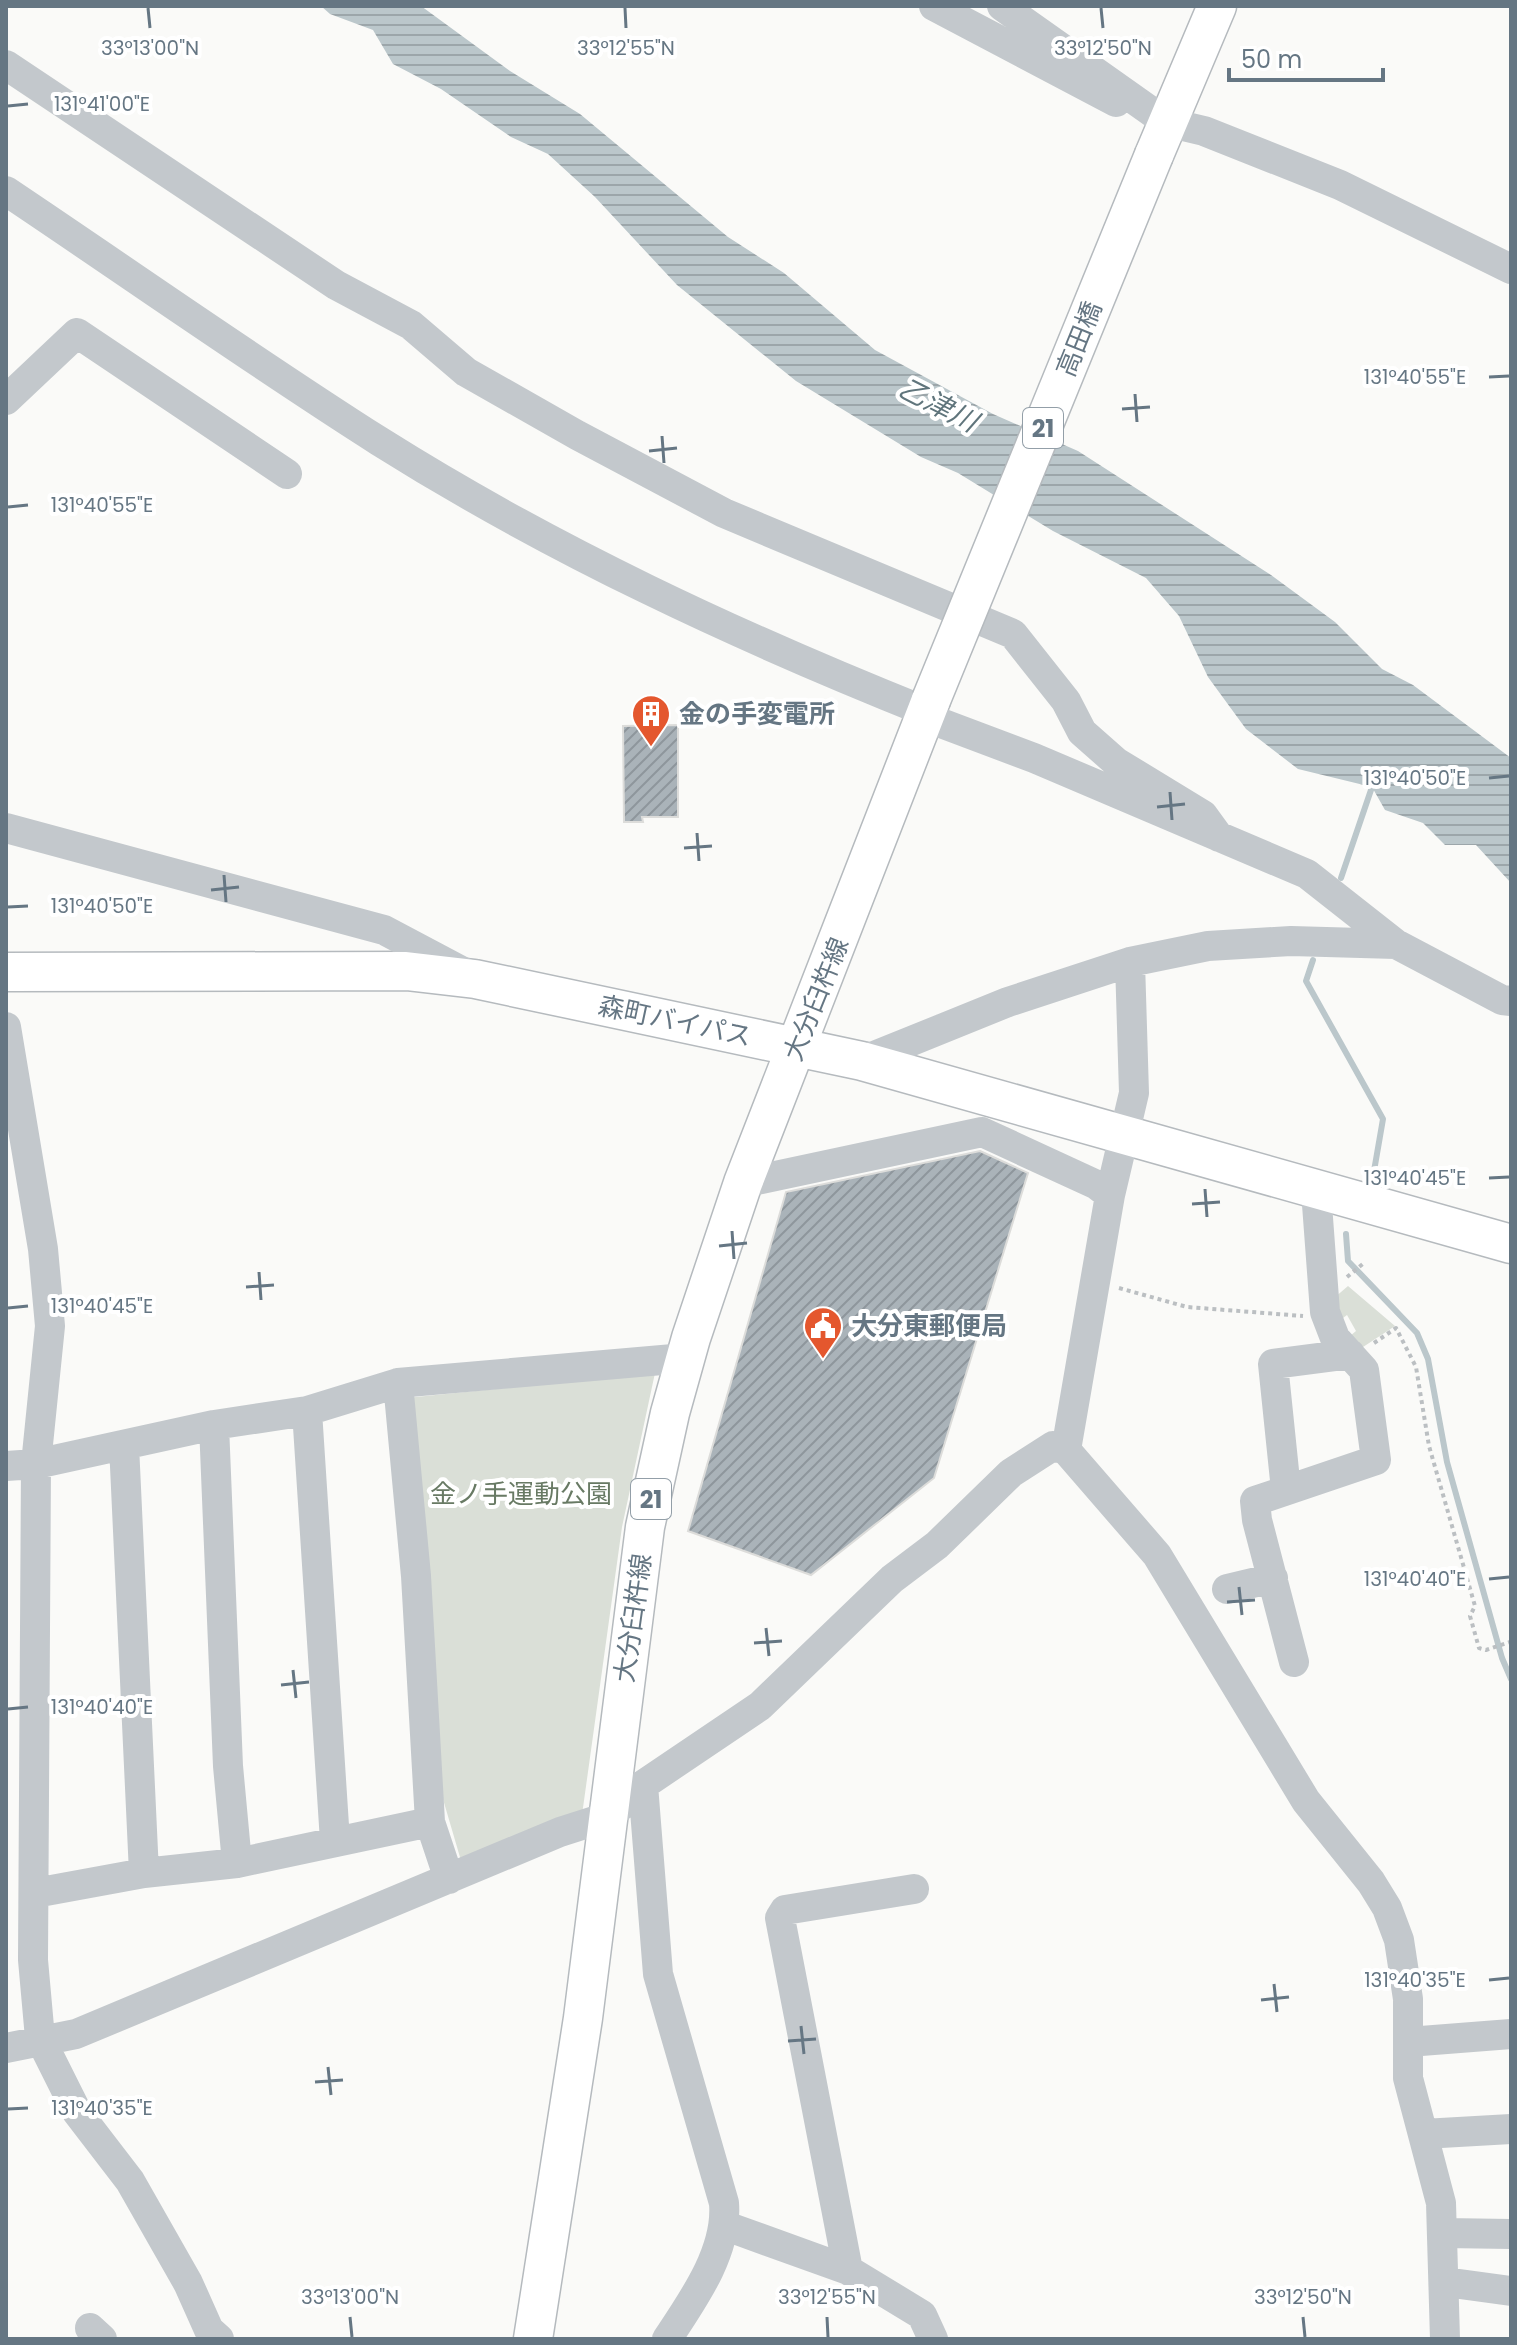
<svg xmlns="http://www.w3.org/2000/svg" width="1517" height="2345" viewBox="0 0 1517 2345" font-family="Poppins,'Noto Sans JP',sans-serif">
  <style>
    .green { fill: #dadfd7 }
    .water { fill: url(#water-rules) }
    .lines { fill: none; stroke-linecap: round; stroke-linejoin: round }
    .stream { stroke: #bbc7cb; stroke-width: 6 }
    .building { fill: url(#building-hatch); stroke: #dcdcda; stroke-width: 2 }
    .major-casing { stroke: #b5babe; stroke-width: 41 }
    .path { stroke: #bbbfc2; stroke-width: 4; stroke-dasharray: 4 4; stroke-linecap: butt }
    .minor { stroke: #c3c8cc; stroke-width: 30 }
    .major { stroke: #fff; stroke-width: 38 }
    .major-bridge-casing { stroke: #b5babe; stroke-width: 41; stroke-linecap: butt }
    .major-bridge { stroke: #fff; stroke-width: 38 }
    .ticks { fill: none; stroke: #657683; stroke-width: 3 }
    .labels { text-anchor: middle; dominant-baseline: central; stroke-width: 8; stroke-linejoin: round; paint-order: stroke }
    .shield { fill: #fff; stroke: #939fa8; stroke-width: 2 }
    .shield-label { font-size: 24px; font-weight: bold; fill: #657683 }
    .street-label { font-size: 26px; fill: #657683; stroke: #fff }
    .poi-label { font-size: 26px; font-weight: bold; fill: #657683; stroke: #fff; text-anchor: start }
    .park-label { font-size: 26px; fill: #687a64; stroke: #fff }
    .water-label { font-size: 28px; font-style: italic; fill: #60757c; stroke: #fff }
    .ticks-label { font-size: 20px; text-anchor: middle; fill: #657683; stroke: #fff; stroke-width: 8; stroke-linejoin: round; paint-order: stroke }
  </style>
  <defs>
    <pattern id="water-rules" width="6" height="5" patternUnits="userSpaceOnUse" patternTransform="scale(2)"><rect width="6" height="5" fill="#bbc7cb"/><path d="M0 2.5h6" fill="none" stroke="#9ca6aa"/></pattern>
    <pattern id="building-hatch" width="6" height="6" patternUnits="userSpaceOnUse" patternTransform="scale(2)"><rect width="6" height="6" fill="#aab3b9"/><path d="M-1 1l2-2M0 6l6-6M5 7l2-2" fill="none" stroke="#8e969c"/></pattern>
  </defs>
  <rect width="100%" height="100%" fill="#fafaf8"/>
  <path class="green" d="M1348,1286l47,40 -35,23 -10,-13 6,-5 -9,-16 -8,6 -5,-23z
    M655,1373l-33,154 -40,288 -120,49 -22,-75 -34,-391z"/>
  <path class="water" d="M321,6h100l89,65 70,43 148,123 56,36 91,77 118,64 85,37 193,124 64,47 47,47 31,16 98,73v125l-35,-38h-31l-22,-22 -38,-13 -13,-23 -74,-18 -52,-40 -38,-52 -29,-61 -33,-38 -93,-47 -95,-58 -37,-16 -125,-76 -119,-96 -82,-88 -47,-43 -37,-17 -70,-48 -48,-25 -20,-34 -43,-16z"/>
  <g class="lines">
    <path class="stream" d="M1341,878l31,-91 -1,-8
      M1313,960l-7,21 77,138 -9,52
      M1346,1234l2,27 69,72 11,26 19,103 55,196 9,21"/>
  </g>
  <path class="building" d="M678,725v92h-36l1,5h-19l-1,-96z
    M980,1151l48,22 -94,305 -123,97 -123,-44 98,-339z"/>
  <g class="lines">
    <g class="major-casing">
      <path id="major" d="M1154,155l63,-149
        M6,972l400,-1 69,8 387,82 649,183
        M533,2339l50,-321 62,-491 25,-114 21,-75 52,-155 188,-483"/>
    </g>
    <path class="path" d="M1347,1277l17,-14
      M1119,1288l68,19 116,9
      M1374,1343l22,-15 20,39 13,79 46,160 -5,10 9,32 7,2 24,-8"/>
    <path class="minor" d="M934,6l182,96
      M1002,6l164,116 38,9 136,54 171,84
      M6,65l330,220 75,40 55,47 111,63 147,78 289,121 53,67 16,31 34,30 87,53 16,22
      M6,191c124,83 247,170 373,250 173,109 358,195 548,271
      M6,400l71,-67 210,141
      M925,717l109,41 273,116 89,70
      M6,828l378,102 83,44
      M6,1027l37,222 7,77 -14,138 -3,496 7,78 37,74 53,69 58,102 21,47 10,9
      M862,1061l146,-59 122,-40 78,-16 83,-5 105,3 106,56 9,1
      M743,1183l239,-51 115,53 13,10
      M307,1411l28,430
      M214,1425l14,341 9,97
      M124,1445l20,428
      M1066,1450l44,-255 24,-102 -4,-131
      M6,1466l30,-2 178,-39 93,-14 91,-28 287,-25
      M1286,1490l-13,-126 77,-10
      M1227,1589l46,-11
      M1294,1662l-37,-142 -2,-19 121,-41 -12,-90 -29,-32 -10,-26 -9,-121
      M643,1785l15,189 66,229c4,48 -31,97 -57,136
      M430,1822l19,57
      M914,1889l-129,21 -5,8 68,352 74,45 11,24
      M35,1893l109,-20 93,-10 193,-41 -14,-246 -18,-193
      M1408,2042l103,-8
      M6,2048l70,-14 484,-202 50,-16 33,-31 117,-79 132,-127 45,-34 74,-72 42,-27 13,4 91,105 149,246 65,81 16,26 12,32 9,59v79l33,125 4,136
      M1423,2134l88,-5
      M726,2226l122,44
      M1444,2233l67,1
      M1445,2282l66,9
      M90,2328l12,11"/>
    <use href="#major" class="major"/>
    <g class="major-bridge-casing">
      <path id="major-bridge" d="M931,700l223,-545"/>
    </g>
    <use href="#major-bridge" class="major-bridge"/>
  </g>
  <path class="ticks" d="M148,8l2,20M625,8l1,20M1101,8l2,20M8,106l20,-2M1489,377l20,-1M1135,394l2,28M1122,409l28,-2M662,436l2,27M649,451l28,-3M8,507l20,-2M1489,778l20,-2M1170,792l2,28M1157,807l28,-3M697,833l2,28M684,848l28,-2M224,875l2,27M211,890l28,-3M8,907l20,-1M1489,1178l20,-1M1205,1189l2,28M1192,1204l28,-2M732,1231l2,28M719,1246l28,-3M259,1272l2,28M246,1287l28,-2M8,1308l20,-2M1489,1579l20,-2M1239,1587l3,28M1227,1602l28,-2M766,1628l3,28M754,1643l28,-2M293,1670l3,28M281,1685l28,-3M8,1709l20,-2M1489,1980l20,-2M1274,1984l3,28M1261,2000l28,-3M801,2026l3,28M788,2041l28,-2M328,2067l3,28M315,2082l28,-2M8,2109l20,-1M350,2317l2,20M827,2317l1,20M1303,2317l2,20"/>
  <defs>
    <g id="building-pin" transform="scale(2)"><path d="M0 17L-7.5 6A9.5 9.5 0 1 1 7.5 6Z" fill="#e4572e" stroke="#fff"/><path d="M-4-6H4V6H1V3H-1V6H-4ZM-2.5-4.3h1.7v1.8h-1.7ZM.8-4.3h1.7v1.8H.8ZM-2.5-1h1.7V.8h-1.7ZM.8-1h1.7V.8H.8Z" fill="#fff"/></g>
    <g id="civic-pin" transform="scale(2)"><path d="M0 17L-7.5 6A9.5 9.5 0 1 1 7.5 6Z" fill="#e4572e" stroke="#fff"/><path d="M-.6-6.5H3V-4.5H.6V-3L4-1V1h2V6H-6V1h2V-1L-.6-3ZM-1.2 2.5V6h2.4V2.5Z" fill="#fff"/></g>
  </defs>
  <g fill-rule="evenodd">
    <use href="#building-pin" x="651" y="714"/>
    <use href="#civic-pin" x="823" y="1326"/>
  </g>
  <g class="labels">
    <g class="shield">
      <rect x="1023" y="408" width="40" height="40" rx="6"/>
      <rect x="631" y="1479" width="40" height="40" rx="6"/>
    </g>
    <g class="shield-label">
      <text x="1043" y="428">21</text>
      <text x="651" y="1499">21</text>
    </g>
    <g class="street-label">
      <text transform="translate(1079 339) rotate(-68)">高田橋</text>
      <text transform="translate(816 999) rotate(-68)">大分臼杵線</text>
      <text transform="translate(675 1021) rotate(12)">森町バイパス</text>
      <text transform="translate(633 1618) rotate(-82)">大分臼杵線</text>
    </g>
    <g class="poi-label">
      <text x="679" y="714">金の手変電所</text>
      <text x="851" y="1326">大分東郵便局</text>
    </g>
    <g class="park-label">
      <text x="521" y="1494">金ノ手運動公園</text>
    </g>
    <g class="water-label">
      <text transform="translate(938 405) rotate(27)">乙津川</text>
    </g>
  </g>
  <g class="ticks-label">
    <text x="150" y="55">33°13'00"N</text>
    <text x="626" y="55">33°12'55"N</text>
    <text x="1103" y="55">33°12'50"N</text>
    <text x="102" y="111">131°41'00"E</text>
    <text x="1415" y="384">131°40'55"E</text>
    <text x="102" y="512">131°40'55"E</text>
    <text x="1415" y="785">131°40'50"E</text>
    <text x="102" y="913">131°40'50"E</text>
    <text x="1415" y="1185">131°40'45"E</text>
    <text x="102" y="1313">131°40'45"E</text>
    <text x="1415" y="1586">131°40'40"E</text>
    <text x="102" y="1714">131°40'40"E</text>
    <text x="1415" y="1987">131°40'35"E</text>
    <text x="102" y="2115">131°40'35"E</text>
    <text x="350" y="2304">33°13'00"N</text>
    <text x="827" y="2304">33°12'55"N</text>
    <text x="1303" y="2304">33°12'50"N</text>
  </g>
  <rect width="1517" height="2345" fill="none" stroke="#657683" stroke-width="16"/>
  <path d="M1229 68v12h154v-12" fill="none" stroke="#657683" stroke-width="4"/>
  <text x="1241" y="68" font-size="24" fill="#657683" stroke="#ffffff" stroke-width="6" paint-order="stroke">50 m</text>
</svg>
